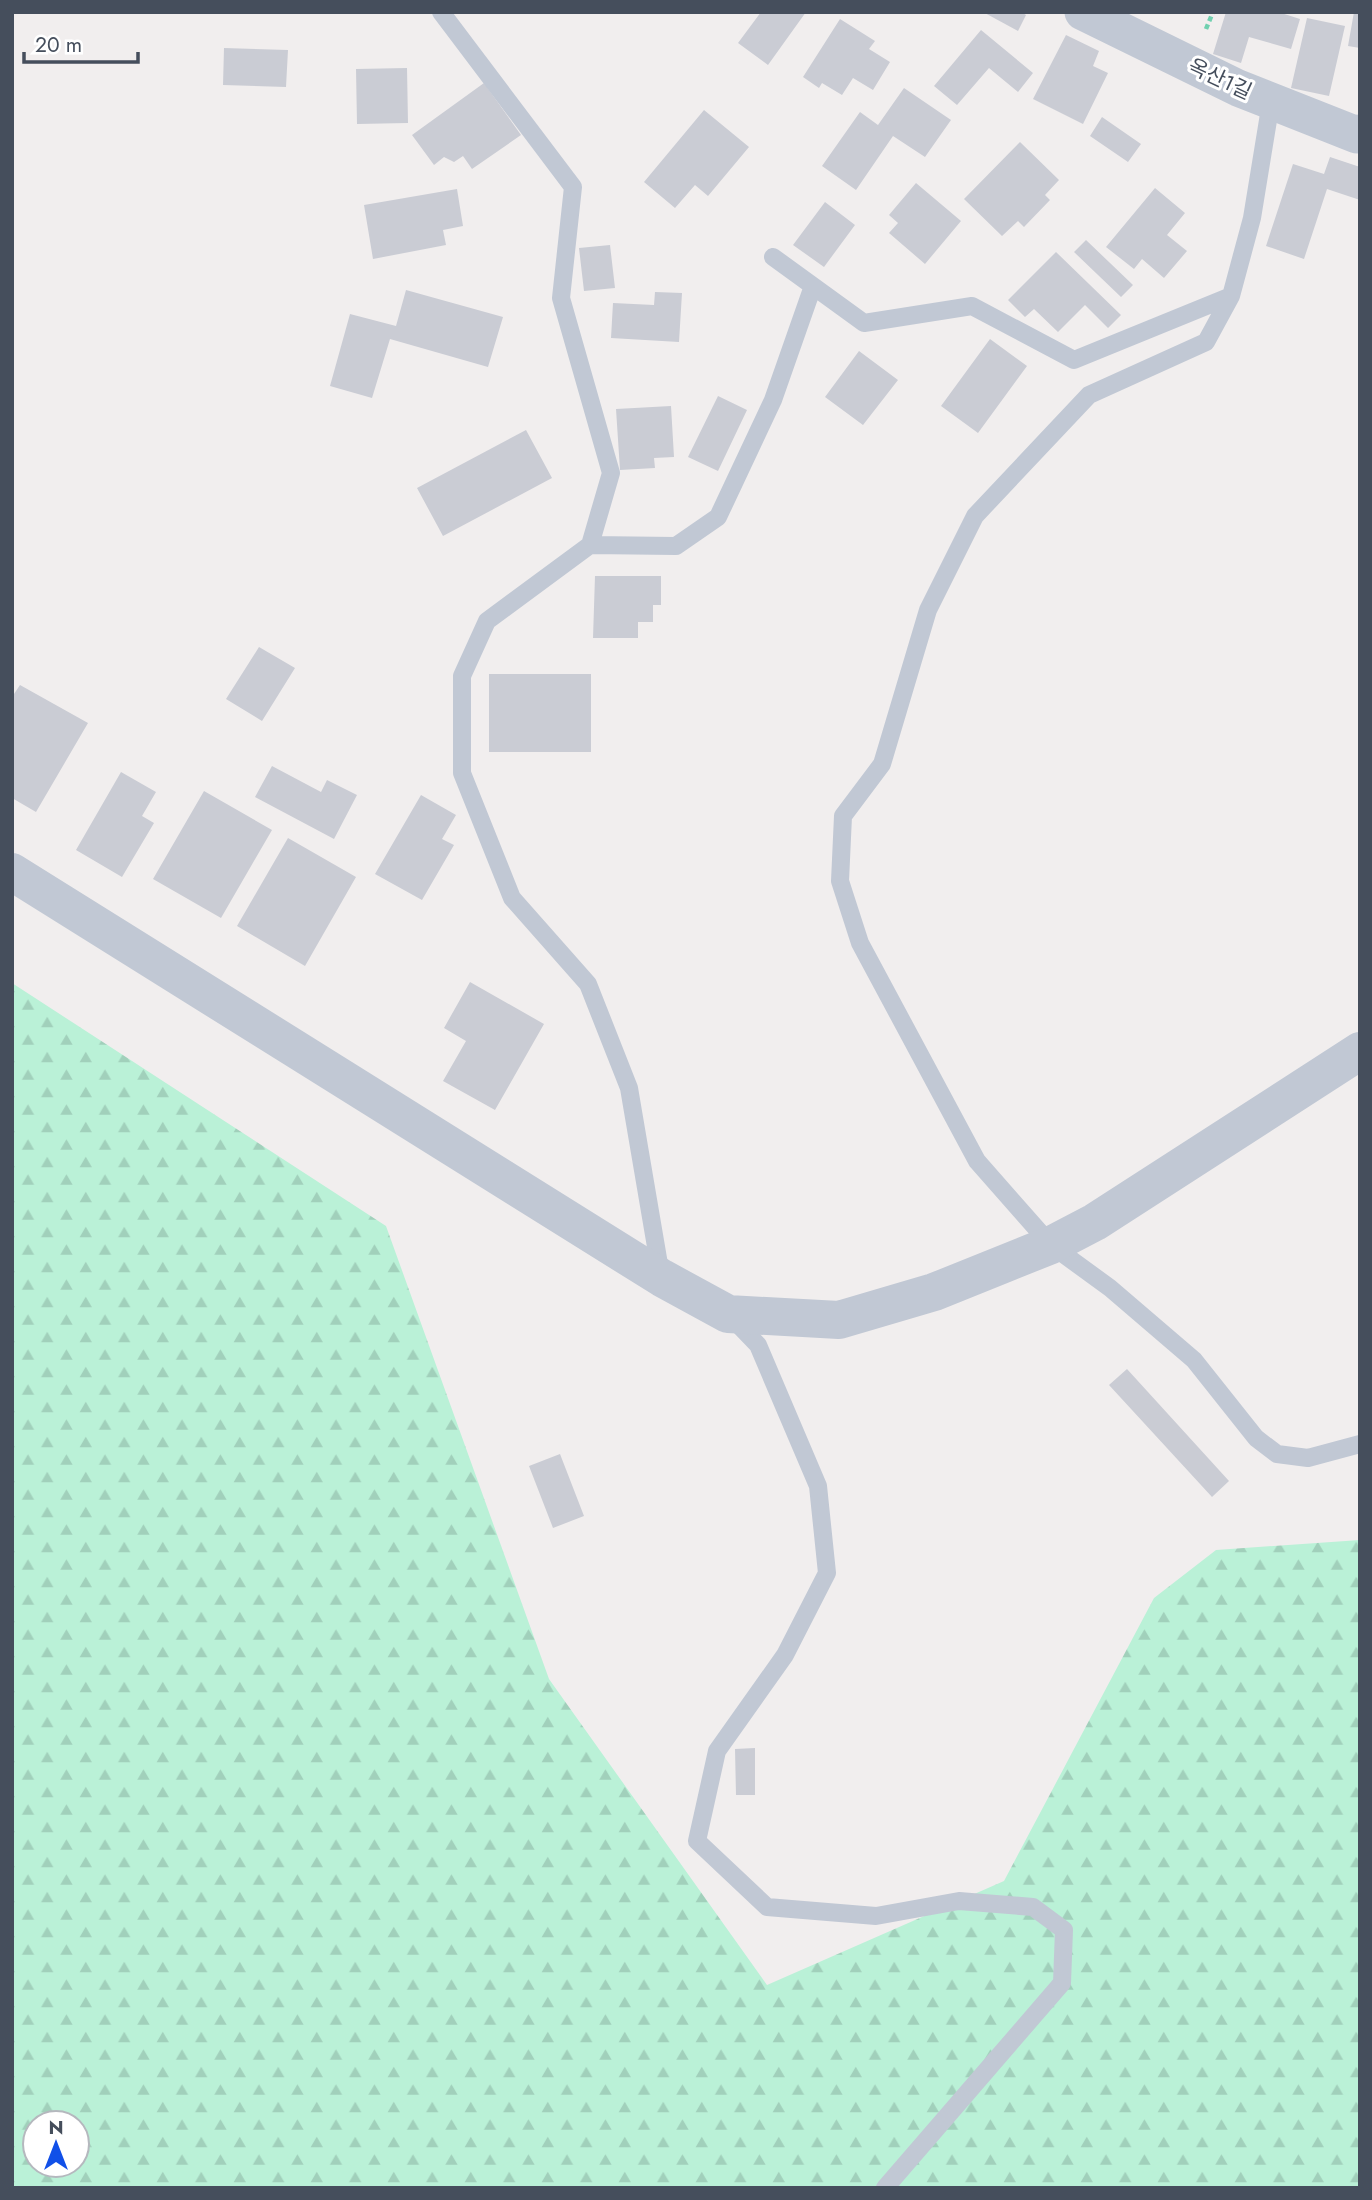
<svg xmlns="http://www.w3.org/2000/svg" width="1372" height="2200" viewBox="0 0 1372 2200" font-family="Jost,'Noto Sans KR',sans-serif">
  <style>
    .forest { fill: url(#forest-firs); fill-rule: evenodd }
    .building { fill: #caccd4 }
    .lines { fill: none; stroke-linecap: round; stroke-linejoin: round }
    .path { stroke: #70d0af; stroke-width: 4.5; stroke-dasharray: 5 3.5; stroke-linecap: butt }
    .service { stroke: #c1c8d4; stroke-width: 18 }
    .minor { stroke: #c1c8d4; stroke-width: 37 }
    .tertiary { stroke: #c1c8d4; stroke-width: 38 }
    .labels { text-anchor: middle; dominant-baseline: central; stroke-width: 6; stroke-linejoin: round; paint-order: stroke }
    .street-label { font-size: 21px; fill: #454e5c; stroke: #fff }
  </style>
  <defs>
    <pattern id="forest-firs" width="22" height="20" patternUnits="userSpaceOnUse" patternTransform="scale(1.75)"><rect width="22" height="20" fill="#baf1d7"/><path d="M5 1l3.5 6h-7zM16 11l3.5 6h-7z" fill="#a1d0bb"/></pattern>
  </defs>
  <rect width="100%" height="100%" fill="#f1eeee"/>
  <path class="forest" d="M12,983l374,243 163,453 218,306 237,-104 150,-283 62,-48 144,-10v648h-1348zM35,2123h42v42h-42z"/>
  <path class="building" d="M761,12h45l-38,53 -30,-22z
    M983,12h38l5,3 -8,16z
    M1226,12h52l22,7 -9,30 -42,-12 -8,26 -28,-9z
    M1354,12h6v36l-12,-2z
    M1307,18l38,8 -16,70 -38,-8z
    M840,19l35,22 -6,8 21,13 -17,28 -20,-12 -11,17 -20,-12 -3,5 -16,-11z
    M981,30l52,43 -15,19 -29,-24 -32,37 -23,-19z
    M1066,35l33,16 -6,15 15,7 -25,51 -50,-25z
    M224,48l64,2 -2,37 -63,-2z
    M407,68l1,55 -51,1 -1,-55z
    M484,83l37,52 -49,34 -9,-13 -9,6 -10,-5 -10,8 -22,-30z
    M904,88l47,32 -26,37 -32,-21 -37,54 -34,-24 38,-54 18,13z
    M704,110l45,37 -41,49 -13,-11 -20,23 -31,-26z
    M1102,117l39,27 -13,18 -38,-26z
    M1020,142l39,38 -14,15 5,5 -26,27 -6,-6 -16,15 -38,-37z
    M1330,157l30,10v33l-33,-11 -23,70 -38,-13 27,-82 31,10z
    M916,183l45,38 -36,43 -36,-31 9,-10 -9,-8z
    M1155,188l30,25 -18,22 20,16 -23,27 -22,-19 -8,10 -28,-22z
    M457,189l6,37 -20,4 3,15 -73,14 -9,-54z
    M825,202l30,23 -31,42 -31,-22z
    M1086,240l47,45 -12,12 -47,-45z
    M610,245l5,43 -31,3 -5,-43z
    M1056,252l65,63 -13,13 -23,-23 -27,27 -24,-23 -9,8 -17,-17z
    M406,290l97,27 -15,50 -98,-28 -18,59 -42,-12 20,-72 46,12z
    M655,292l27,1 -3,49 -68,-4 2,-35 41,2z
    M990,339l37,27 -49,67 -37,-27z
    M859,351l39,29 -35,45 -38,-28z
    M718,396l29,14 -29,61 -30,-14z
    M671,406l3,51 -20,1 1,10 -35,2 -4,-61z
    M526,430l26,48 -109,58 -26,-48z
    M595,576h66v29h-8v17h-15v16h-45z
    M259,647l36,21 -33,53 -36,-22z
    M489,674h102v78h-102z
    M20,685l68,38 -52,89 -24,-14v-101z
    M272,766l49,26 6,-12 30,15 -23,44 -79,-42z
    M121,772l35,20 -14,24 12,7 -32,54 -46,-27z
    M204,791l68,39 -51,88 -68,-39z
    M421,795l35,20 -14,24 12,6 -32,55 -47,-26z
    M288,838l68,39 -51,89 -68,-40z
    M470,982l74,42 -49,86 -52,-29 23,-40 -22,-13z
    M1127,1369l102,112 -17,16 -103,-112z
    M560,1454l24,62 -31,12 -24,-62z
    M755,1748v47h-19l-1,-46z"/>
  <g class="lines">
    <path class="path" d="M1206,29l7,-17"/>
    <path class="service" d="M441,12l132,175 -12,111 50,175 -21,72 -103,76 -25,55v97l50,125 76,86 41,104 32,188
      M773,257l91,66 108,-17 102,54 157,-64 21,-78 19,-116
      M1231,296l-25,46 -117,53 -114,121 -47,94 -46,154 -39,52 -3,65 20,62 117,218 74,84 59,43 84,72 62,78 21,16 31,4 52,-14
      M590,545l86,1 42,-29 55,-117 40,-114
      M733,1319l25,26 60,141 9,87 -42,82 -68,96 -20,90 70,66 109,9 83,-15 74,6 31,23 -2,53 -177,205"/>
    <path class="minor" d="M1083,12l155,76 119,47 3,-2"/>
    <path class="tertiary" d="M12,872l650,406 66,36 111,6 95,-28 117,-47 44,-23 265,-171"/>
  </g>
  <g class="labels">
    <g class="street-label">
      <text transform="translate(1220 79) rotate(25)">옥산1길</text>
    </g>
  </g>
  <rect width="1372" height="2200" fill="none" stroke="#454e5c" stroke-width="28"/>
  <g transform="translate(56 2144)"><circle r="33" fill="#ffffff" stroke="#b5b8be" stroke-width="2"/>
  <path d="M0-5L12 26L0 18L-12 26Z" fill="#1150e8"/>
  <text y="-10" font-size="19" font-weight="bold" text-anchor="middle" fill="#454e5c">N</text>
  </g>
  <path d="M24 52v10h114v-10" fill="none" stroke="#454e5c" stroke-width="3.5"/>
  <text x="35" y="52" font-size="21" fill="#454e5c" stroke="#ffffff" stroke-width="5" paint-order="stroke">20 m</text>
</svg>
